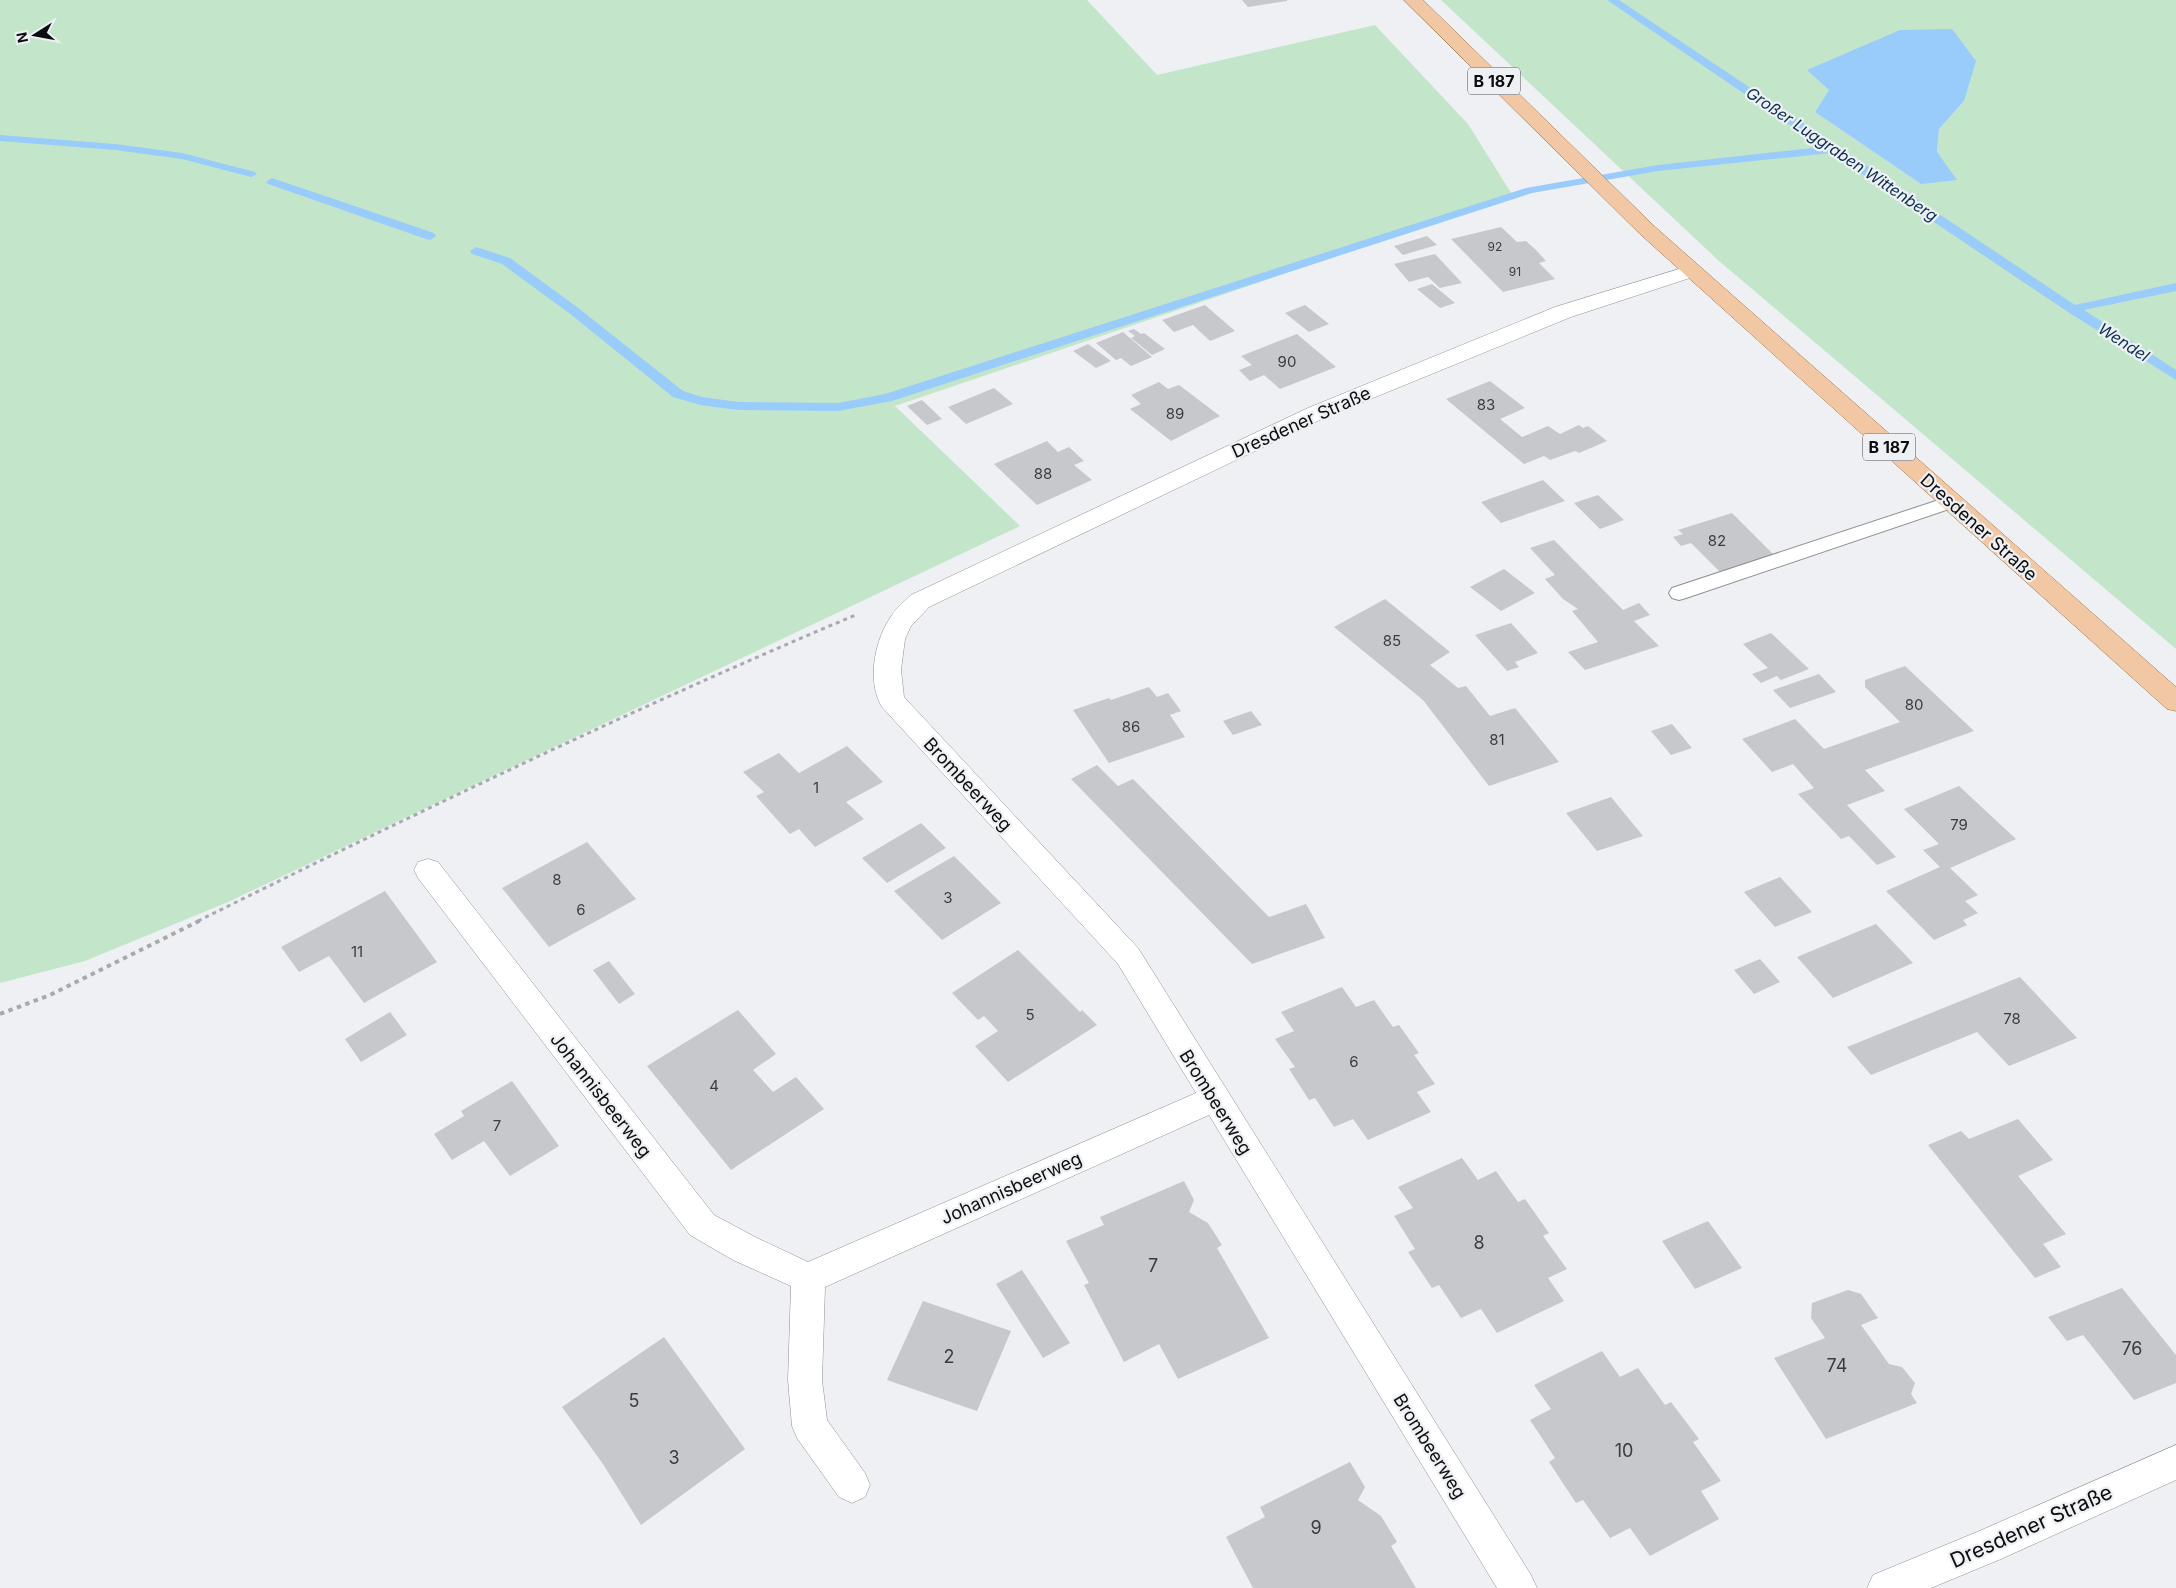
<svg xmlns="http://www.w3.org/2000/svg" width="2176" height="1588" viewBox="0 0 2176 1588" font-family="Inter,sans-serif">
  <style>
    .green { fill: #c3e6ca; fill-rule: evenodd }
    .water { fill: #99cbfb }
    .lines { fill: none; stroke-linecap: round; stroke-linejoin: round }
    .stream { fill: #99cbfb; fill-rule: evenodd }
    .building { fill: #c6c8cc }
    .lane-casing { stroke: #8e9093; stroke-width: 2 }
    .street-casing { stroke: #8e9093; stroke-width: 1 }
    .primary-casing { stroke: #9a6f47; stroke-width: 1 }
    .path-far1 { stroke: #a7a9ac; stroke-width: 3; stroke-dasharray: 4 4; stroke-linecap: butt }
    .path { stroke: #a7a9ac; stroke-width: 4; stroke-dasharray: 4.5 4.5; stroke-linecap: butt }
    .lane { fill: #fff; fill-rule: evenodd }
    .street { fill: #fff; fill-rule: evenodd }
    .primary { fill: #f1c8a3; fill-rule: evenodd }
    .labels { text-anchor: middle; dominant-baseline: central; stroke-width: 4.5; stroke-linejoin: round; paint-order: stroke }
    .far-number-label { font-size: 12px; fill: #3a3c3e }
    .number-label { font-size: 15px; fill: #3a3c3e }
    .shield { fill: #eef0f4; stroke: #505153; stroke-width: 1 }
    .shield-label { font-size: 16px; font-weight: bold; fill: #0c0d0e }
    .far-water-label { font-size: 16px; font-style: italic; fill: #0a304f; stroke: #eef0f4 }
    .street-label { font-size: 18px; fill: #0c0d0e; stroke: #eef0f4 }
    .near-number-label { font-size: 18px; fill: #3a3c3e }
    .near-street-label { font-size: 21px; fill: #0c0d0e; stroke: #eef0f4 }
  </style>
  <rect width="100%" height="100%" fill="#eef0f4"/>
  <path class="green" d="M0,0h1087l70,75 218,-50 93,99 45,72 -618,210 125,120 -792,376 -143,59 -85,22z
    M1441,0h735v649l-457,-388zM1808,70l156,31 -25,28 -2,23 -16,32 -106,-72 14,-22z"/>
  <path class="water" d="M1952,29l24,32 -12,40 -25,28 -2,23 20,28 -36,4 -106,-72 14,-22 -22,-20 93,-40z"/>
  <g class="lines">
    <path class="stream" d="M1607,0h12l456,305 101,-22v8l-92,19 92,60v10l-108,-68 -237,-159 -173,18 -126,22 -640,208 -54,10 -100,-1 -38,-5 -27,-8 -104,-84 -67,-49 -30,-10 -2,-3 6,-4 34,11 67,49 106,84 19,6 36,5 100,1 47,-9 641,-206 132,-23 164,-18z
      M0,135l115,9 67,9 73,19 2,2 -6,3 -69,-18 -67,-9 -115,-9z
      M272,178l162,55 2,3 -6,4 -4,-1 -158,-55 -2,-2z"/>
  </g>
  <path class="building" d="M1242,0h45v1l-39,6z
    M1501,227l16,15 9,-1 10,9 10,11 -7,2 16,16 -52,13 -52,-53z
    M1427,236l10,9 -34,10 -9,-9z
    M1435,254l27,29 -22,5 -12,-11 -19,5 -15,-18z
    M1432,284l23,19 -15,5 -23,-19z
    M1205,305l30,26 -25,10 -17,-16 -19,7 -12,-12z
    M1305,305l24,19 -20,8 -24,-19z
    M1134,329l7,5 3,-1 21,16 -13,6 -21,-17 4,-2 -7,-5z
    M1123,332l29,25 -21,9 -10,-8 -5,2 -20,-17z
    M1297,334l39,33 -56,22 -16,-14 -14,6 -11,-11 13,-5 -11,-9z
    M1088,344l23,17 -15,7 -23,-17z
    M1490,381l35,27 -25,11 22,18 26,-11 12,8 19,-9 4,3 5,-2 19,15 -28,12 -4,-2 -25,9 -6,-4 -20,8 -78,-65z
    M1159,382l9,7 11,-4 41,31 -49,25 -41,-32 11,-5 -10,-9z
    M994,388l19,16 -47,20 -18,-17z
    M922,400l20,19 -15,6 -20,-19z
    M1047,441l11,11 11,-5 15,14 -10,4 18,15 -55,25 -43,-41z
    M1543,480l22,21 -64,22 -20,-21z
    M1598,495l26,25 -24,9 -26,-26z
    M1732,513l42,42 -54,17 -29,-29 -10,3 -8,-9 10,-3 -5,-4z
    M1554,540l69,70 16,-7 11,12 -16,6 25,25 -74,24 -17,-18 30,-10 -26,-31 6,-2 -15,-10 -18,-20 10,-4 -25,-27z
    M1504,569l31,24 -34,18 -31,-24z
    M1385,599l65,53 -20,13 28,23 8,-2 24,30 25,-8 44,54 -70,24 -66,-86 -89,-73z
    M1511,623l27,30 -23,9 4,5 -12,4 -32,-36z
    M1771,633l38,36 -28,11 -4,-4 -16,7 -9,-9 16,-6 -25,-24z
    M1905,666l69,65 -109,39 20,21 -38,14 49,52 -19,8 -28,-29 -8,3 -43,-45 16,-6 -21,-24 -21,8 -30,-33 53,-20 29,30 76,-27 -35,-35v-7z
    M1819,674l17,18 -46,16 -17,-18z
    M1149,687l8,10 11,-4 13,18 -11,4 15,22 -76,26 -36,-53 36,-12 2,2z
    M1251,711l11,14 -29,10 -10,-14z
    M1672,724l20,24 -21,7 -20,-24z
    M847,746l36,36 -37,20 18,17 -49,28 -16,-18 -9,5 -34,-38 8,-4 -21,-20 36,-19 20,20z
    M1097,765l21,21 15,-7 136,138 37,-13 19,34 -73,26 -181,-185z
    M1959,786l57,53 -66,29 28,27 -13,6 13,12 -15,7 4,5 -33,15 -48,-49 54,-24 -17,-17 16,-6 -35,-35z
    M1611,797l32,39 -46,15 -31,-38z
    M921,823l25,25 -59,35 -25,-25z
    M587,842l49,57 -87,48 -47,-59z
    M954,856l47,47 -59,37 -48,-49z
    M1780,877l32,35 -37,15 -31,-35z
    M385,891l52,71 -73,41 -35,-47 -30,16 -18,-25z
    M1876,924l37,39 -80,35 -36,-41z
    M1018,950l62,62 2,-2 15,15 -89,57 -33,-36 23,-15 -14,-15 -6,4 -26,-27z
    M1760,959l20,23 -26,12 -20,-24z
    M609,961l26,33 -16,10 -26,-34z
    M2020,977l57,61 -68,28 -32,-34 -106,43 -24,-28z
    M1342,987l14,20 18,-7 19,27 6,-2 20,28 -5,2 21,29 -18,8 14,20 -63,28 -15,-21 -19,8 -19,-29 -6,2 -20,-31 6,-2 -20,-28 19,-8 -13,-19z
    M738,1010l38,44 -23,16 20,22 23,-15 28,32 -93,61 -84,-104z
    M390,1012l17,23 -46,27 -16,-23z
    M512,1081l47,65 -49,30 -26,-35 -32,19 -18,-26 30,-18 -3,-5z
    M2018,1119l35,41 -35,16 48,58 -23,10 18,23 -26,11 -107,-133 33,-14 8,8z
    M1462,1158l16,22 18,-9 22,31 7,-3 24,34 -6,3 24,33 -19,9 16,23 -67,32 -16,-24 -20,9 -22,-33 -7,3 -24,-36 7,-3 -21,-33 19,-8 -15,-21z
    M1184,1181l10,19 -5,12 19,11 14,22 -5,3 52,90 -91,41 -19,-35 -35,18 -40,-77 5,-2 -23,-42 38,-16 -4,-8z
    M1708,1221l34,47 -47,21 -33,-48z
    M1022,1270l48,73 -27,15 -47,-74z
    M2122,1288l54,67v28l-42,17 -51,-65 -16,6 -19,-24z
    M1848,1290l13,4 17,24 -17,7 28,39 13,3 13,16 -4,11 6,9 -91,36 -52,-81 51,-20 -14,-20 1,-15z
    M923,1301l88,30 -34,80 -90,-31z
    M664,1337l81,112 -104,76 -38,-61 -41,-57z
    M1602,1351l18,26 18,-9 27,37 6,-3 28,37 -6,3 28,39 -20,10 18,28 -69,37 -20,-28 -20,10 -27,-38 -7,3 -27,-41 6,-4 -25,-38 21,-11 -17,-24z
    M1350,1462l15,25 -7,13 23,16 16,26 -6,4 25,42h-163l-27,-51 39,-20 -5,-10z"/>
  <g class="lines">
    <g class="lane-casing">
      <path id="lane" d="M1951,496l7,2 3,4 -3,4 -272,92 -7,2 -7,-2 -3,-5 3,-5z"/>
    </g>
    <g class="street-casing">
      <path id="street" d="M1692,265l7,2 3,4 -3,4 -128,42 -247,101 -395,189 -18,19 -6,13 -4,31 3,27 234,251 393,627 6,13h-40l-288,-473 -384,172 -3,93 5,40 38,53 5,12 -5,12 -13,6 -13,-6 -42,-59 -5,-12 -4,-46 3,-94 -58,-26 -43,-25 -272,-357 -4,-8 4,-8 10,-3 10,3 276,353 43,23 51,24 388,-169 -78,-129 -236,-257c-16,-27 -7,-68 10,-92 5,-8 13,-14 19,-20l397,-187 247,-101z
        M2176,1445v35l-175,79 -70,29h-64l6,-13 104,-43z"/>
    </g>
    <g class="primary-casing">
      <path id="primary" d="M1404,0h19l231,226 522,461v24l-9,-2 -527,-475z"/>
    </g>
    <path class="path-far1" d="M198,921c218,-108 436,-213 660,-307"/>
    <path class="path" d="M0,1014l50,-19 151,-75"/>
    <use href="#lane" class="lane"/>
    <use href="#street" class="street"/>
    <use href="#primary" class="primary"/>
  </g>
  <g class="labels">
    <g class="far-number-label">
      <text x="1495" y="246">92</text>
      <text x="1515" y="271">91</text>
    </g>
    <g class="number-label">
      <text x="1287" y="361">90</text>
      <text x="1486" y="404">83</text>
      <text x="1175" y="413">89</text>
      <text x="1043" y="473">88</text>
      <text x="1717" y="540">82</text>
      <text x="1392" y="640">85</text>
      <text x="1914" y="704">80</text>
      <text x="1131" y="726">86</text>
      <text x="1497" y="739">81</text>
      <text x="816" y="787">1</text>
      <text x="1959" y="824">79</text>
      <text x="557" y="879">8</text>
      <text x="948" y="897">3</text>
      <text x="581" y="909">6</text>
      <text x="357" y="951">11</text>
      <text x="1030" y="1014">5</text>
      <text x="2012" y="1018">78</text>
      <text x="1354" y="1061">6</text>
      <text x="714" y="1085">4</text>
      <text x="497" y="1125">7</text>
    </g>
    <g class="shield">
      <rect x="1468" y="67.5" width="52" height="27" rx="4"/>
      <rect x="1863" y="433.5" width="52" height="27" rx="4"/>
    </g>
    <g class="shield-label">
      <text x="1494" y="81">B 187</text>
      <text x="1889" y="447">B 187</text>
    </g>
    <g class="far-water-label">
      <text transform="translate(1842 154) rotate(34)">Großer Luggraben Wittenberg</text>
      <text transform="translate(2124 342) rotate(33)">Wendel</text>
    </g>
    <g class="street-label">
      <text transform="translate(1301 422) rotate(-24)">Dresdener Straße</text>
      <text transform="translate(1979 527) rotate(42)">Dresdener Straße</text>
      <text transform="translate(968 784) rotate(47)">Brombeerweg</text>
      <text transform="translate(601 1095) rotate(52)">Johannisbeerweg</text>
      <text transform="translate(1216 1102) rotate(58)">Brombeerweg</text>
      <text transform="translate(1011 1188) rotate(-24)">Johannisbeerweg</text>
      <text transform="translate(1430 1446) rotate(58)">Brombeerweg</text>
    </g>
    <g class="near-number-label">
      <text x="1479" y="1242">8</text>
      <text x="1153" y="1265">7</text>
      <text x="2132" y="1348">76</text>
      <text x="949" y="1356">2</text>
      <text x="1837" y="1365">74</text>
      <text x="634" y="1400">5</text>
      <text x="1624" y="1450">10</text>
      <text x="674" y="1457">3</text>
      <text x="1316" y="1527">9</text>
    </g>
    <g class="near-street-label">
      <text transform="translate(2031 1526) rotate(-24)">Dresdener Straße</text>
    </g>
  </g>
  <g transform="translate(35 35) rotate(259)" stroke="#eef0f4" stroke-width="4" paint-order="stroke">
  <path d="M0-4L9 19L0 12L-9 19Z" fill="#0c0d0e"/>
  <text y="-8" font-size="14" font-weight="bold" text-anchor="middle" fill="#0c0d0e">N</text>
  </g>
</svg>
